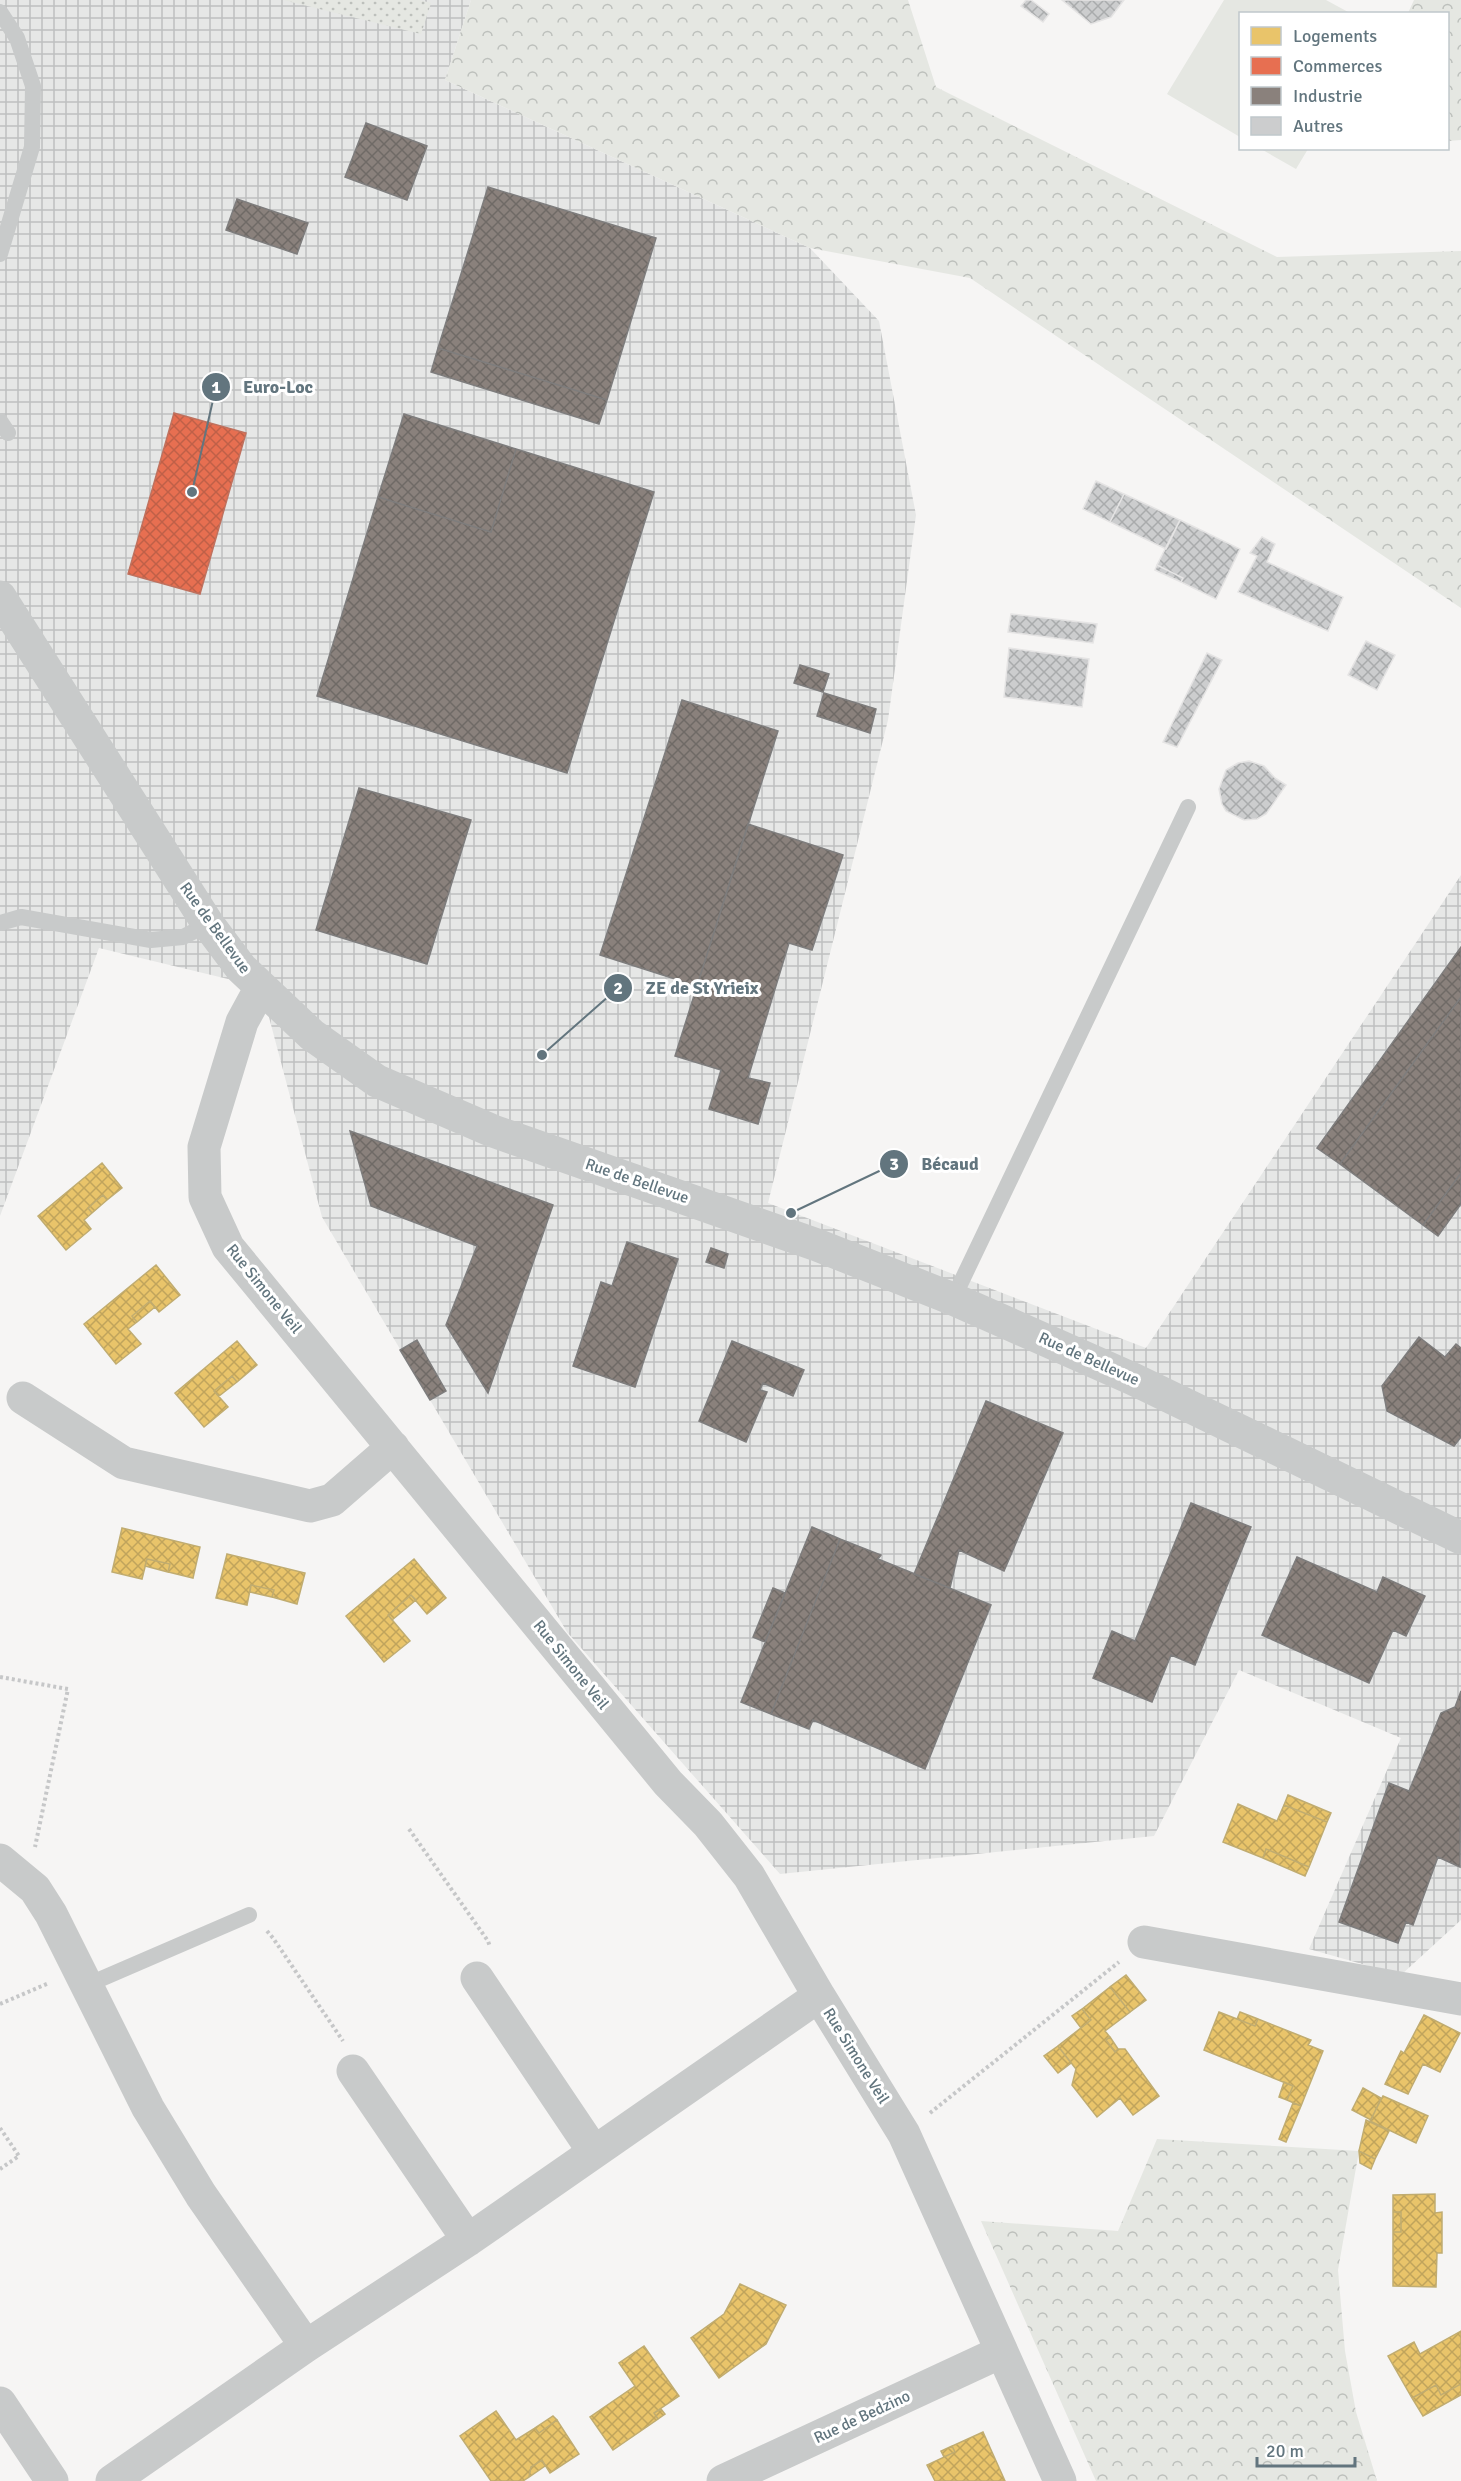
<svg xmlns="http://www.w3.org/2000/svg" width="1461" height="2481" viewBox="0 0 1461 2481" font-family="Signika,sans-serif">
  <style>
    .industrial { fill: url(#industrial-grid) }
    .grass { fill: url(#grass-dots) }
    .forest { fill: url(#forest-crowns) }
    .pitch { fill: #e5e7e2 }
    .homes { fill: url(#homes-cross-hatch); stroke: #c0ac70; stroke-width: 1.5 }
    .shops { fill: url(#shops-cross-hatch); stroke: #bf715e; stroke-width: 1.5 }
    .industry { fill: url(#industry-cross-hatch); stroke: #7e7d7d; stroke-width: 1.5 }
    .building { fill: url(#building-cross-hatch); stroke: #e5e4e4; stroke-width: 1.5 }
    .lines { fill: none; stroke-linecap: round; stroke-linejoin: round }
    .path { stroke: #c6c7c8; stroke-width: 4; stroke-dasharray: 3 3; stroke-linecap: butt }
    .lane { stroke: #c8caca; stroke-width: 16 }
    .street { stroke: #c8caca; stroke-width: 33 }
    .labels { text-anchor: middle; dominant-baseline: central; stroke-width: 6; stroke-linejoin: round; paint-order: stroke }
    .street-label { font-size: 16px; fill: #62757e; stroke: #fff }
    .leader { fill: none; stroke: #62757e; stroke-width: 2 }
    .callout-dot { fill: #62757e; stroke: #fff; stroke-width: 2 }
    .mark-label { font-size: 18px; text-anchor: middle; font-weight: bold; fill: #fff }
    .callout-label { font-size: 18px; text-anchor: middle; font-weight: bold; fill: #62757e; stroke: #fff; stroke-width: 6; stroke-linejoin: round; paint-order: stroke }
  </style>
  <defs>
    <pattern id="industrial-grid" width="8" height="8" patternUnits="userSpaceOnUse" patternTransform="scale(1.5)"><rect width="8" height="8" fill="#e6e7e6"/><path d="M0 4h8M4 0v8" fill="none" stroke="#bec0c0"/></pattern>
    <pattern id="grass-dots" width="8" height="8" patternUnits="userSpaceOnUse" patternTransform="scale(1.5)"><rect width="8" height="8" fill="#e5e7e2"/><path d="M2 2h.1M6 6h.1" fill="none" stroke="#bdc0bc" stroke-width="1.8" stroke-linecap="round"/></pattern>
    <pattern id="forest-crowns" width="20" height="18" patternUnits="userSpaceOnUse" patternTransform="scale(1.5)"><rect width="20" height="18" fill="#e5e7e2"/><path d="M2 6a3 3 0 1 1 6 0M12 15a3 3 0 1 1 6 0" fill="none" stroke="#bdc0bc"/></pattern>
    <pattern id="homes-cross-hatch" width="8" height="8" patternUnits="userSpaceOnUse" patternTransform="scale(1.5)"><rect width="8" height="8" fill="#e9c46a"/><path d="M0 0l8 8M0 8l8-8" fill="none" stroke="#c0a45c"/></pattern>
    <pattern id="shops-cross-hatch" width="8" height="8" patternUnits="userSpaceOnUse" patternTransform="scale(1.5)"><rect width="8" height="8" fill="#e76f51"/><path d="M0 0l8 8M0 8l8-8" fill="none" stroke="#bf6048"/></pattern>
    <pattern id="industry-cross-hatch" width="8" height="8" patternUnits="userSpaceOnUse" patternTransform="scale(1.5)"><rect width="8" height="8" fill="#8a817c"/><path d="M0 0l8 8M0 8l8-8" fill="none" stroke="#6f6a66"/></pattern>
    <pattern id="building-cross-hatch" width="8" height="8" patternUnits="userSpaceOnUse" patternTransform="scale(1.5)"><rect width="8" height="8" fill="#cccdce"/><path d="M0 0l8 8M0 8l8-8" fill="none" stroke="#a9abac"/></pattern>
  </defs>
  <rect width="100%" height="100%" fill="#f6f5f4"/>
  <path class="industrial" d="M0,0h471l-26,80 365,168 69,73 37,194 -28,205 -120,483 378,145 315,-473v1045l-60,55 -92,-26 92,-211 -162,-68 -85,166 -374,38 -213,-242 -245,-415 -61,-230 -162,-39 -99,268z"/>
  <path class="grass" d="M283,0h137l11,3 -10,31z"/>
  <path class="forest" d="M471,0h437l28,87 341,170 184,-6v357l-491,-330 -160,-30 -365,-168z
    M1414,0h47v140l-13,1v-127l-40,-1z
    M1157,2139l202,12 -21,119 7,81 11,61 21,69h-281l-115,-260 137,10z"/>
  <path class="pitch" d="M1224,0h102l24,13 -110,1v123l-73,-43z
    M1261,149h47l-12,20z"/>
  <path class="homes" d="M102,1163l20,25 -15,12 -4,-5 -15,13 4,5 -8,7 7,9 -25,21 -28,-34z
    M103,1195l4,5 -15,13 -4,-5z
    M156,1265l24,30 -21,17 -9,-11 -18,15 5,6 -9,7 13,15 -25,20 -32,-40z
    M150,1301l5,6 -18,15 -5,-6z
    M237,1341l20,24 -20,17 -5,-6 -18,15 14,16 -24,20 -29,-34z
    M232,1376l5,6 -18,14 -5,-5z
    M122,1528l78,19 -7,31 -25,-6 2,-8 -23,-5 -5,20 -30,-7z
    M227,1554l78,19 -8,31 -25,-7 2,-7 -23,-5 -4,20 -31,-7z
    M147,1559l23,5 -2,8 -23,-6z
    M414,1559l32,39 -19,16 -16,-19 -23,20 22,26 -26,21 -38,-46z
    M251,1585l23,5 -2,7 -22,-5z
    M411,1595l5,5 -24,20 -4,-5z
    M1288,1795l43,18 -4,9 -43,-17z
    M1238,1804l39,17 7,-16 43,17 -18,45 -43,-18 -3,9 -40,-16z
    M1266,1849l43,18 -4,9 -42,-18z
    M1126,1975l20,25 -16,12 -20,-25z
    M1110,1987l20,25 -25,19 5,6 -4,3 9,12 3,-3h7l34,47 -26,19 -13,-17 -23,19 -25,-32 4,-16 -18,-23 33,-26 -9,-11z
    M1082,2009l9,11 -10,8 -9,-12z
    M1219,2012l36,14 3,-7 53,21 -3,5 15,6 -22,55 -14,-6 6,-14 -89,-36z
    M1240,2012l18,7 -3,7 -18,-7z
    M1424,2015l36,18 -20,39 -17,-8 -15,30 -23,-10 16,-33 3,2z
    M1110,2037l8,12 -3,3 -9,-12z
    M1058,2046l13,17 -13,10 -14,-17z
    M1284,2082l9,4 -6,14 -8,-3z
    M1363,2088l18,10 -10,22 -19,-10z
    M1383,2096l45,20 -12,27 -46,-22z
    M1293,2103l8,3 -15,36 -7,-3z
    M1366,2120l23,11 -14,28 -16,-8z
    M1359,2151l16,8 -4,10 -11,-6z
    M1435,2194v19l7,-1v41h-5l-1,34 -43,-1v-54h8v-20h-8v-17z
    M1393,2212h8v20h-8z
    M740,2284l46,21 -20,39 -47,34 -28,-40 33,-24z
    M1461,2331v53l-20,11 -5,-10 -24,13 -24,-42 26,-14 6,12z
    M644,2346l35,50 -25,17 4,6 -45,31 -23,-33 45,-31 -16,-23z
    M1461,2384v11l-38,21 -11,-18 24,-13 5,10z
    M661,2409l4,5 -7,5 -4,-6z
    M496,2411l20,29 19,-12 4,5 18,-13 22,34 -29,19 -8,-13 -11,7 -2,10 -6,4h-32l-31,-45z
    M553,2416l4,4 -18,13 -4,-5z
    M983,2432l22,49h-70l-8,-16 28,-13 -3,-6z
    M952,2446l3,6 -11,5 -3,-6z
    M542,2460l3,6 -16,11 2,-10z"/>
  <path class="shops" d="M174,413l72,20 -46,161 -72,-20z"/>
  <path class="industry" d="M366,123l61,23 -20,54 -62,-23z
    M488,187l168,51 -49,162 -169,-52z
    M237,199l71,24 -11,31 -71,-24z
    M438,348l169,52 -8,24 -168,-52z
    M404,414l112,35 -25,83 -113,-35z
    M516,449l138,43 -87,281 -250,-77 61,-199 113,35z
    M800,665l29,9 -6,18 -29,-9z
    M824,693l52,16 -6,24 -53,-17z
    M682,700l96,31 -81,255 -97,-31z
    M359,788l112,32 -44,144 -111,-34z
    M748,824l95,31 -31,95 -23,-7 -41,135 22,5 -12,41 -49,-15 12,-39 -46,-14z
    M1461,947v50l-121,167 -23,-16z
    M1461,997v176l-38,52 -83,-61z
    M350,1131l203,74 -65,188 -42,-68 31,-79 -106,-40z
    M1461,1173v31l-23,32 -15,-11z
    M627,1242l51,17 -43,128 -62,-21 28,-84 11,4z
    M711,1248l17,6 -4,14 -18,-6z
    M1419,1337l26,20 11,-13 5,4v89l-7,9 -67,-35 -5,-25z
    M417,1340l29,51 -16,9 -30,-50z
    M732,1341l72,29 -11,26 -30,-13 -3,7 7,2 -21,50 -47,-21z
    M986,1401l77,32 -59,138 -45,-21 -9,38 -36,-14z
    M1191,1503l60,24 -56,138 -24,-10 -19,47 -59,-24 19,-47 23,10z
    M812,1527l28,12 -69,175 -30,-12z
    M840,1539l41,16 -3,4 113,46 -66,164 -112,-49 -4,9 -38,-15z
    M1297,1557l80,35 6,-15 42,19 -19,40 -13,-6 -24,53 -107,-48z
    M773,1588l12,5 -20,49 -12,-5z
    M1461,1691l-1,176 -22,-10 -25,68 -7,-3 -8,21 -59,-21 50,-139 20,8 32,-78 14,-6z"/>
  <path class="building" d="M1026,0h5l18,14 -6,8 -22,-16z
    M1062,0h62l-13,17 -20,7z
    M1096,481l28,13 -14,28 -27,-13z
    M1124,494l56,26 -14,29 -56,-27z
    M1180,520l60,29 -24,50 -35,-17 2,-4 -26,-13z
    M1262,537l13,7 -8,18 76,35 -15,34 -90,-39 19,-36 -7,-3z
    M1157,565l26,13 -2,4 -26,-12z
    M1011,614l86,10 -4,19 -85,-11z
    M1366,641l29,14 -18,35 -29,-15z
    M1009,648l80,11 -7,48 -78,-10z
    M1207,653l15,7 -45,87 -14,-5z
    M1249,761l15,5 11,12 11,7 -20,29 -9,5 -13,1 -18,-9 -4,-7 -3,-15 7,-19 12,-7z"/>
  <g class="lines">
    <path class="path" d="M0,1677l68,12 -33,158
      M409,1829l79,112 2,6
      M267,1931l6,7 70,103
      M0,2004l49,-21
      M930,2113l189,-151
      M0,2128l19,28 -19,13"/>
    <path class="lane" d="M0,12l17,26 16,48 -1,61 -32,107
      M0,421l8,12
      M0,923l21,-6 130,23 32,-3 25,-13
      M953,1299l235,-492
      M87,1985l162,-70"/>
    <path class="street" d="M0,597l208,327 33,44 71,67 65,46 116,50 324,114 136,54 180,80 328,159
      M261,987l-19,35 -38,125 1,50 23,50 440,536 40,41 41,52 70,120 85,138 156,347
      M23,1398l101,65 186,43 22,-6 61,-53
      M0,1860l35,29 16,25 97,194 53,87 105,151
      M1144,1942l317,57
      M477,1978l117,174
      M353,2071l115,169
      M0,2403l52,78
      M112,2481l194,-135 162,-106 351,-244
      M723,2481l278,-129"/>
  </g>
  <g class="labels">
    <g class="street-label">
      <text transform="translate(215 928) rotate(54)">Rue de Bellevue</text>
      <text transform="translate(637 1181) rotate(19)">Rue de Bellevue</text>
      <text transform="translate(264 1289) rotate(51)">Rue Simone Veil</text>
      <text transform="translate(1089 1359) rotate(24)">Rue de Bellevue</text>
      <text transform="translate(571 1665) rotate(51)">Rue Simone Veil</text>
      <text transform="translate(856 2056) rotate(58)">Rue Simone Veil</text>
      <text transform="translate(862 2417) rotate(-25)">Rue de Bedzino</text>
    </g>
  </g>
  <path class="leader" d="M192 492L216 387M542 1055L618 988M791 1213L894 1164"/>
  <g class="callout-dot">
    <circle cx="192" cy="492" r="6"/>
    <circle cx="542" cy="1055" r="6"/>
    <circle cx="791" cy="1213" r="6"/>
    <circle cx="216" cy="387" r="15"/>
    <circle cx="618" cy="988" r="15"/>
    <circle cx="894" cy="1164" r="15"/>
  </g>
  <g class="mark-label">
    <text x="216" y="393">1</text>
    <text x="618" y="994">2</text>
    <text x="894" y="1170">3</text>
  </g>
  <g class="callout-label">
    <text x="278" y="393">Euro-Loc</text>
    <text x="702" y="994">ZE de St Yrieix</text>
    <text x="950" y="1170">Bécaud</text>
  </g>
  <rect x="1239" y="12" width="210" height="138" fill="#ffffff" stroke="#c0c8cb" stroke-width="1.5"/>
  <rect x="1251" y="27" width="30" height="18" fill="#e9c46a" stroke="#c0c8cb" stroke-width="1.5"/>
  <text x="1293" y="42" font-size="18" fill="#62757e">Logements</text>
  <rect x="1251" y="57" width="30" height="18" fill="#e76f51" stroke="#c0c8cb" stroke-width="1.5"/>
  <text x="1293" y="72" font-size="18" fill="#62757e">Commerces</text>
  <rect x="1251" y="87" width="30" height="18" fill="#8a817c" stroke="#c0c8cb" stroke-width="1.5"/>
  <text x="1293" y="102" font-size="18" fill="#62757e">Industrie</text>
  <rect x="1251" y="117" width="30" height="18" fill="#cccdce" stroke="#c0c8cb" stroke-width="1.5"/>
  <text x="1293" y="132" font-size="18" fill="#62757e">Autres</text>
  <path d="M1257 2457v9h98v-9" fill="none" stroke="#62757e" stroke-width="3"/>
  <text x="1266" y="2457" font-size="18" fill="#62757e" stroke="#ffffff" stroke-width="4.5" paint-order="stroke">20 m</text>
</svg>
